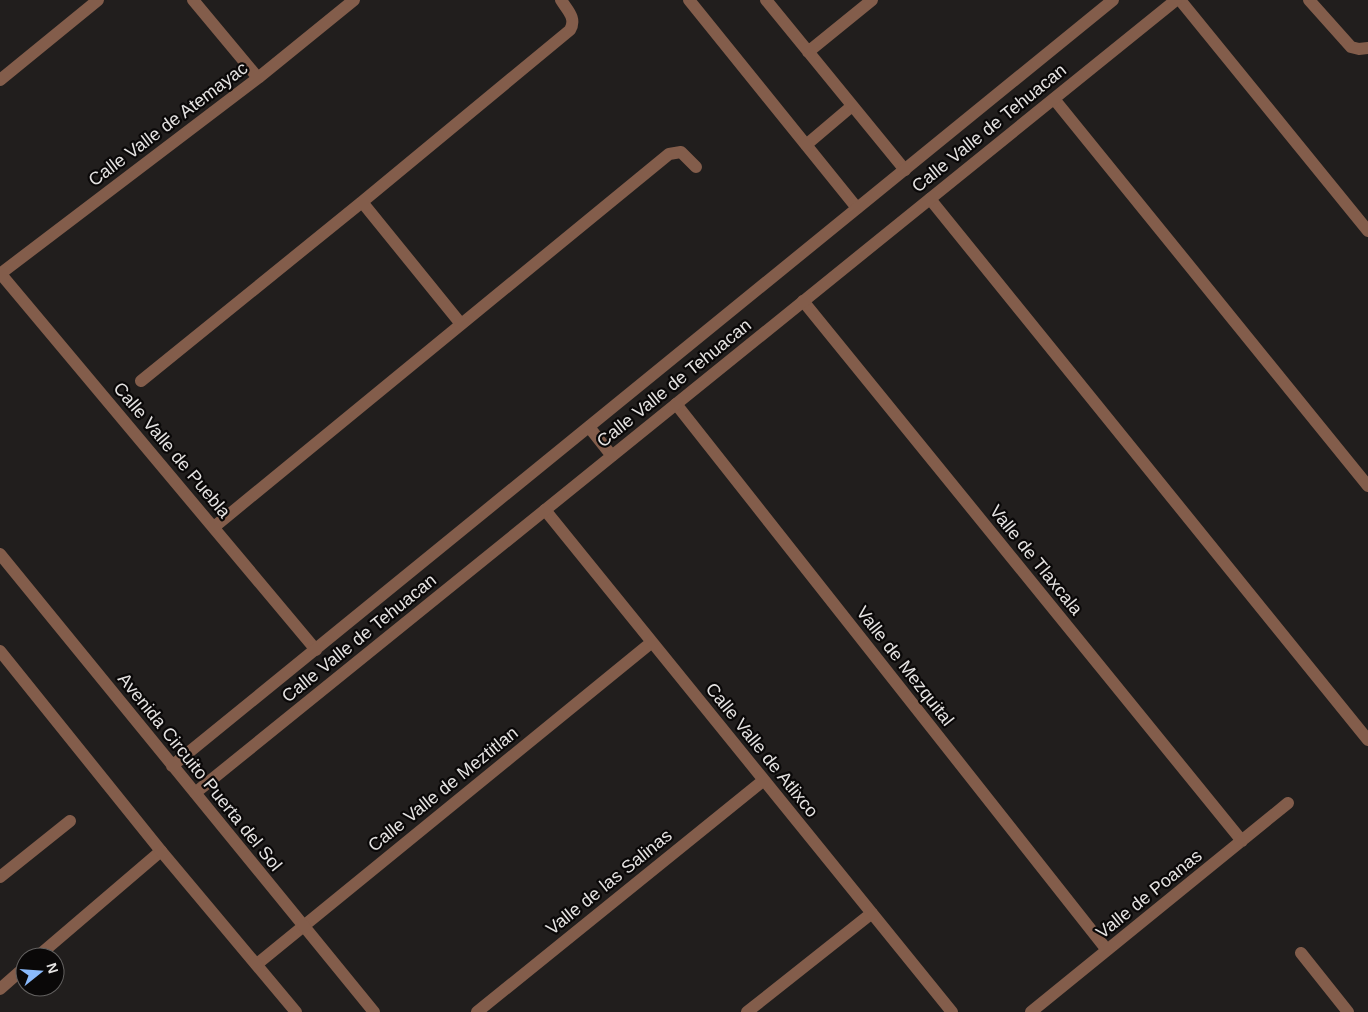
<svg xmlns="http://www.w3.org/2000/svg" width="1368" height="1012" viewBox="0 0 1368 1012" font-family="Arial,sans-serif">
  <style>
    .lines { fill: none; stroke-linecap: round; stroke-linejoin: round }
    .service { stroke: #835d4b; stroke-width: 12 }
    .minor { stroke: #835d4b; stroke-width: 12 }
    .tertiary { stroke: #835d4b; stroke-width: 12 }
    .labels { text-anchor: middle; dominant-baseline: central; stroke-width: 4.5; stroke-linejoin: round; paint-order: stroke }
    .street-label { font-size: 18px; fill: #e5e3e2; stroke: #0a0808 }
  </style>
  <rect width="100%" height="100%" fill="#211e1d"/>
  <g class="lines">
    <path class="service" d="M37,957l124,-106
      M0,989l25,-22"/>
    <path class="minor" d="M193,0l65,78
      M689,0l168,208
      M766,0l139,170
      M1180,0l188,231
      M1309,0l42,47 8,2 9,-1
      M808,52l64,-52
      M0,80l98,-80
      M1054,99l314,387
      M806,145l46,-39
      M930,199l438,541
      M362,202l99,122
      M0,273l316,377
      M0,274l258,-196 96,-78
      M803,301l439,540
      M141,381l221,-179 208,-172c7,-12 -3,-20 -9,-30
      M676,404l431,546
      M545,510l407,502
      M214,527l455,-373 12,-2 15,15
      M0,877l70,-56
      M1301,953l47,59
      M257,964l395,-322
      M477,1012l287,-232
      M747,1012l125,-99
      M1031,1012l257,-209"/>
    <path class="tertiary" d="M589,427l23,29
      M0,554l374,458
      M0,651l161,200 135,161
      M172,766l941,-766
      M195,793l981,-793"/>
  </g>
  <g class="labels">
    <g class="street-label">
      <text transform="translate(168 124) rotate(-37)">Calle Valle de Atemayac</text>
      <text transform="translate(989 128) rotate(-39)">Calle Valle de Tehuacan</text>
      <text transform="translate(674 383) rotate(-39)">Calle Valle de Tehuacan</text>
      <text transform="translate(172 450) rotate(50)">Calle Valle de Puebla</text>
      <text transform="translate(1036 560) rotate(51)">Valle de Tlaxcala</text>
      <text transform="translate(359 638) rotate(-39)">Calle Valle de Tehuacan</text>
      <text transform="translate(905 666) rotate(52)">Valle de Mezquital</text>
      <text transform="translate(762 750) rotate(51)">Calle Valle de Atlixco</text>
      <text transform="translate(200 772) rotate(51)">Avenida Circuito Puerta del Sol</text>
      <text transform="translate(443 789) rotate(-39)">Calle Valle de Meztitlan</text>
      <text transform="translate(609 882) rotate(-39)">Valle de las Salinas</text>
      <text transform="translate(1149 894) rotate(-39)">Valle de Poanas</text>
    </g>
  </g>
  <g transform="translate(40 972) rotate(73)"><circle r="24" fill="#0a0808" stroke="#62605f"/>
  <path d="M0-4L9 19L0 12L-9 19Z" fill="#8abafc"/>
  <text y="-8" font-size="14" font-weight="bold" text-anchor="middle" fill="#e5e3e2">N</text>
  </g>
</svg>
